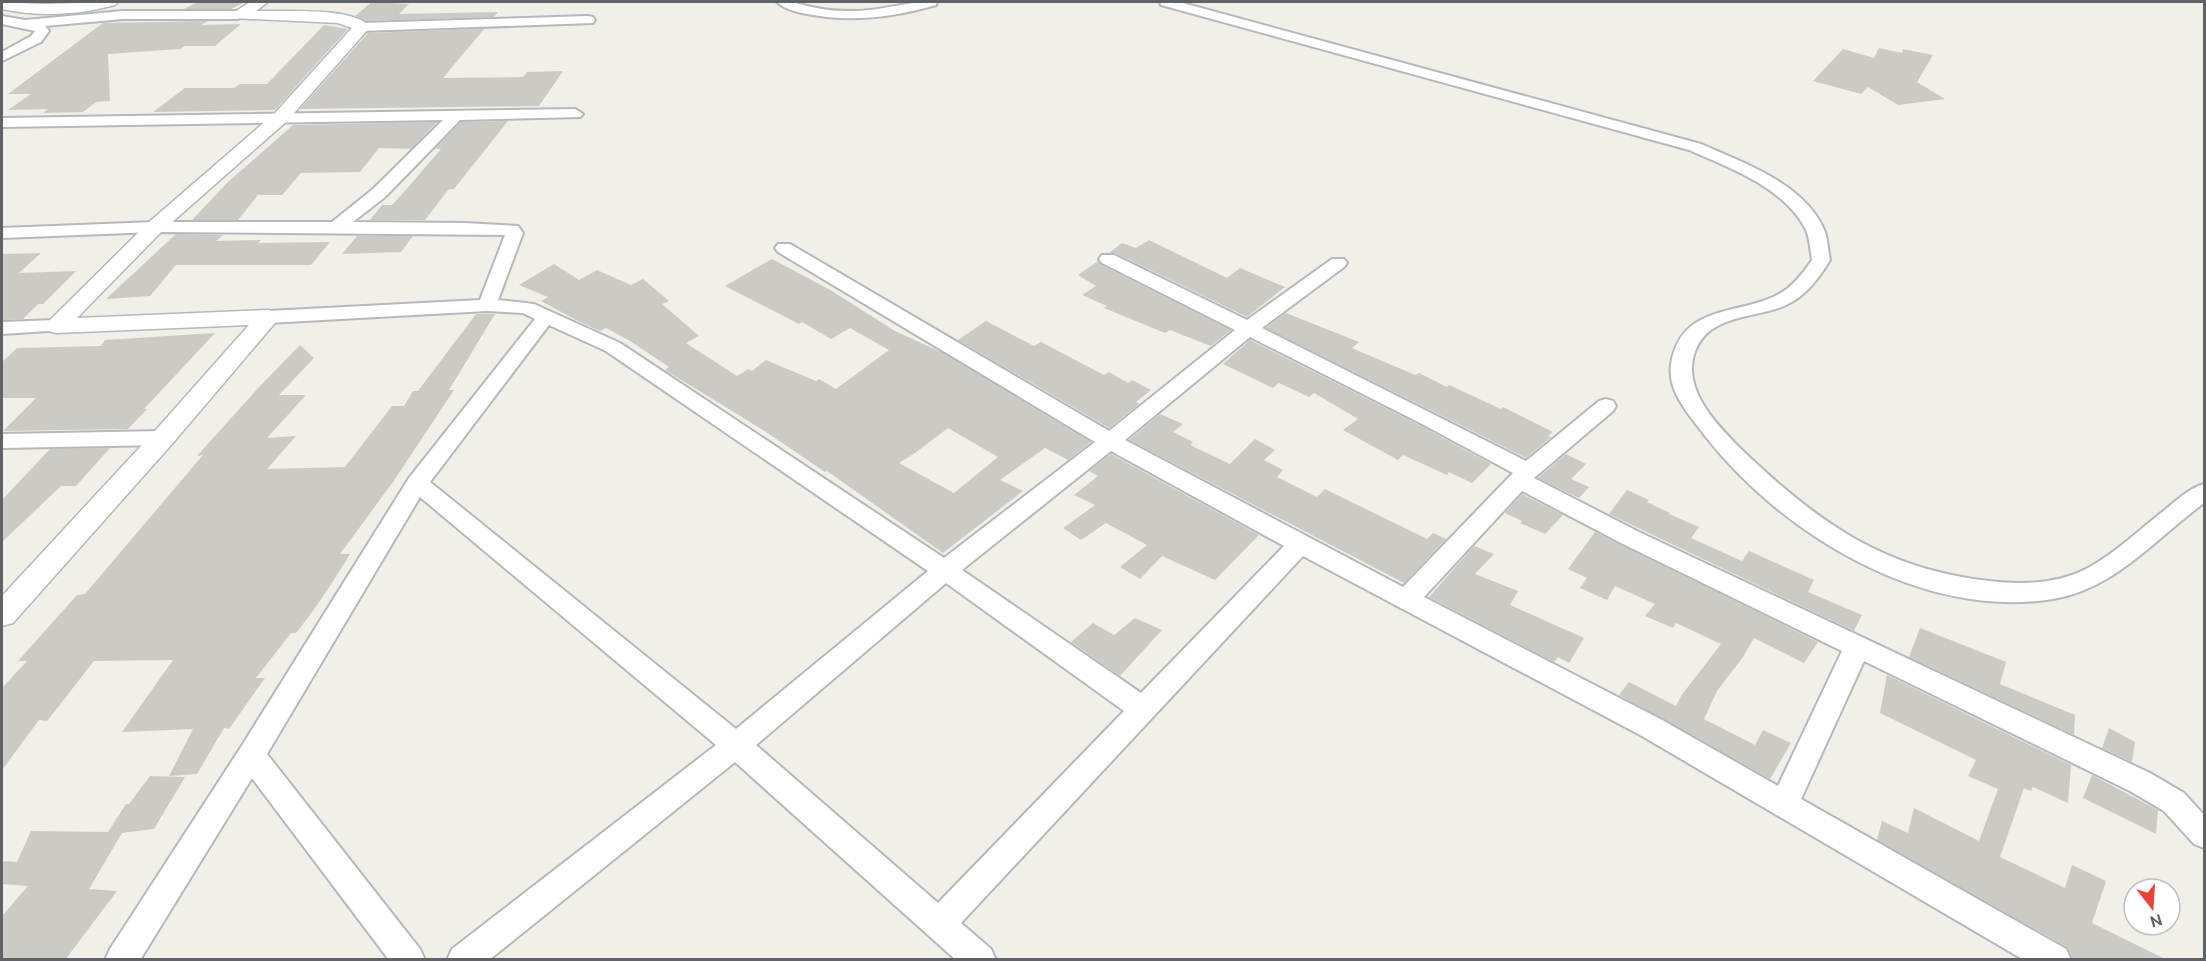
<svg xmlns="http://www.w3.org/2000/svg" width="2206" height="961" viewBox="0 0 2206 961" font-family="Ubuntu,sans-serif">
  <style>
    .building { fill: #cccac5; fill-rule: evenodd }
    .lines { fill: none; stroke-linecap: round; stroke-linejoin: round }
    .minor-casing { stroke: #b5b8bc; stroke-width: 4 }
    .tertiary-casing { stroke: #b5b8bc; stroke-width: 3 }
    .minor { fill: #fff; fill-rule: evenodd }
    .tertiary { fill: #fff; fill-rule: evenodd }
  </style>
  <rect width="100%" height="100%" fill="#f1efe8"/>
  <path class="building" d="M198,2h47l-14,7h-47z
    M372,2l37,2 -10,10 99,-2 -4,5 -129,4 -10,-5z
    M208,21l-7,4 40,-1 -26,22h-30l-5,3 -72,5 2,47 -14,1 -13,10 -40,1 5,-4 -40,1 23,-16h-23l95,-71z
    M324,25l24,4 -73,81 -122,2 32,-24h49l6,-4h27z
    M484,29l-41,49 80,-1 4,-5 36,-1 -24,35 -239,3 68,-76z
    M1879,48l23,5 1,-4 30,6 -16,27 28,17 -47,6 -30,-18 -7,7 -48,-13 30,-32 31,9z
    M508,121l-54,68h-5l-24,31h-55l12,-15h10l12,-13 37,-43h-6l26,-27z
    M437,122l-26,27 -32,-1 -19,24 -59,1 -19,22h-24l-20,25h-46l36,-38 65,-57z
    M176,234l47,1 -7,6 45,-1 -3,3 72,-1 -19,23h-135l-26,31 -44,3z
    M357,236h56l-12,16 -59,2z
    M1149,240l78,38 13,-10 45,19 -38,30 -132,-64h-6l13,-10 14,5z
    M41,253l-22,20 57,-2 -33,33h-5l-15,15 -21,1v-66z
    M772,259l60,32 63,40 46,21 150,90 -23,18 -23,-12 -45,32 23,11 -80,62 -116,-82 -2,1 -62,-42 -98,-60 4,-3 -39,-26 -24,-13 -6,3 -22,-10 -37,-20 7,-4 -29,-12 35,-21 25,16 18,-10 34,15 12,-6 26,22 -7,3 37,32 -13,7 51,33 11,-7 4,2 14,-11 50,21 3,-2 17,10 53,-39 -39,-22 -19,11 -29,-17 -3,2 -74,-38zM948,428l50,29 -44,36 -55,-30 16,-10z
    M1098,261l3,4 130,65 -20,16 -41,-16 -5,3 -61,-25 3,-2 -25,-11 14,-9 -18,-11z
    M1286,313l73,29 -7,6 63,27 4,-2 28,14 2,-2 52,24 2,-2 50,25 -5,4 3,1 -25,21 -260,-130z
    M476,314h19l-46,76h5l-61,92 -53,72h10l-20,32 -20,29 -14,18h-5l-35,45h9l-36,51 -5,-1 -27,46 -28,2 24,-47 -71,3 51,-72 -79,1 -47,60 -8,-1 -37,50v-82l25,-27h-9l59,-66 8,-1 118,-139 -6,1 64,-71 39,-40 14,13 -35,37h27l-39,43 29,-2 -29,33 78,-2 47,-61h12l9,-15h5z
    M986,321l48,25 7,-4 63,33 5,-3 19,11 4,-3 19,10 -15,12 3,2 -30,24 -151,-88z
    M215,333l-71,76h3l-19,20 -125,2 33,-33h-34v-36l15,-14 84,-2 4,-6z
    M1250,340l173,87 68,37 -19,19 -23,-11 -2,3 -44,-20 -5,5 -55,-30 15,-11 -44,-26 -5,4 -30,-14 -6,5 -50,-24z
    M1160,414l23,10 -10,8 20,10 -3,3 40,19 25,-25 20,11 -11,10 19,10 -6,7 40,20 8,-8 102,50 6,-6 13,6 -42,44 -275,-143z
    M110,448l-34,38h-15l-59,56v-42l48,-51z
    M1111,454l148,81 -44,45 -53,-24 -22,23 -20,-12 27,-22 -41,-22 -25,17 -18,-12 32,-23 -21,-10 24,-19 -9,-5z
    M1566,454l20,10 -15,15 18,8 -10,11 -41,-20z
    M1627,490l22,10 -2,2 23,11 -1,1 30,13 -8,11 51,23 7,-10 65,29 -6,12 54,23 -8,16 -245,-117z
    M1522,494l41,21 -18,19 -25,-11 2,-2 -17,-8z
    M1595,532l223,110 -14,21 -50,-25 -11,19 -26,34 -13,28 51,26 8,-15 28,13 -21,36 -151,-84 10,-13 47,24 5,-10 40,-52 -45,-21 -3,5 -28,-12 10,-12 -40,-18 -8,14 -27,-12 7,-10 -19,-9z
    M1474,546l20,8 -19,20 43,17 -8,14 74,33 -15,25 -11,-6 -4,5 -125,-65z
    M1135,618l27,12 -42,46 -49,-34 22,-19 21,12z
    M1920,628l86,34 -6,22 75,31 -1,20 -165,-78z
    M1887,675l184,90 -3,38 -35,-16 -2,4 -7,-3 -24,69 65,31 7,-23 34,16 -14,42 75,37h-91l-4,-2 -5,-11 -190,-107 5,-19 26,12 6,-25 65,33 19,-52 -30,-13 8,-16 -96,-47z
    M2109,728l26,14 -3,20 -30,-14z
    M2092,775l66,35 -2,24 -73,-36z
    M150,776l35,1 -31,52 -32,4 -33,56 28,2 -52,69h-63v-44l26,-30 -26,-2v-23l15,1 14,-31 77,1 18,-28h3z"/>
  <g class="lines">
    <g class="minor-casing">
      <path id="minor" d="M777,2c14,-2 26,4 40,6 13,3 25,3 38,3 27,0 56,-11 82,-9l-1,3c-45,13 -88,18 -134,8 -9,-2 -19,-5 -25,-11z
        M1160,2h19l522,142c43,19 105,40 124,88 3,9 3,19 5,28 -11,18 -24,36 -44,45 -30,14 -74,8 -90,44 -17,40 23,78 49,104 75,71 139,116 244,128 33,4 68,3 97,-12 30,-16 54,-40 80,-60 12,-10 24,-21 38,-25v19c-48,35 -89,86 -151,96 -129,21 -270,-64 -347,-162 -15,-20 -39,-45 -35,-72 9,-59 62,-50 102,-68 17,-7 29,-22 39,-37 -2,-11 -2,-23 -7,-32 -22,-41 -75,-60 -116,-78l-528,-145z
        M123,11h115l7,4 -7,4h-115l-78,7 4,5 -8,11 -39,19v-9l29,-16 4,-5 -33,-7v-8l23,4z
        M588,16l5,1 2,3 -2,3 -231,8 -7,-4 7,-4z
        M575,109l8,5 -3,3 -120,3 -75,77 -32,25 112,1 53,3 5,7 -25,67 36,4 86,39 324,215 151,-116 -317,-190 -3,-4 3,-4h12l319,187 126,-101 -133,-67 -3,-4 3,-4h12l133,65 85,-61h12l3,4 -3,4 -82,61 264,133 73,-60 7,-2 7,2 3,5 -3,5 -79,67 105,54 511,241 34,20 20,22v33l-10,-4 -30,-33 -34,-20 -266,-130 -63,138 265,150 5,11h-47l-382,-224 -339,-180 -342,367 30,26 5,11h-40l-221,-198 -246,198h-42l5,-11 264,-204 -296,-248 -153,257 153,195 5,11h-36l-137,-182 -112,182h-35l5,-11 131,-202 168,-269 126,-159 -12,-6 -36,-2 -219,12 -7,-2 -3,-4 3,-4 7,-2 212,-11 25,-65 -350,-3 -153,6v-10l153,-6h177l41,-33 70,-69 -441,7v-9zM549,325l57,26 322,220 -192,158 -306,-247zM1250,337l174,88 89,48 -110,114 -278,-147zM1111,451l173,95 -143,147 -179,-123zM1522,491l101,53 219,107 -64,135 -116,-66 -238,-123zM946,583l178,128 -186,192 -182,-158z
        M56,320l7,2 3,4 -3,4 -61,4v-12z
        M163,431l8,2 3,5 -3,5 -8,2 -161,3v-14z"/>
    </g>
    <g class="tertiary-casing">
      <path id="tertiary" d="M2,2l40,2 76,-2 -3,3c-37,10 -76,12 -113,4z
        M250,2h18l-12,9c27,1 97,-5 114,16l-83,94 -125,110 -85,87 191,-8 8,2 4,5 -108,127 -159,179 -11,3v-30l152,-164 95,-107 -193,8 -8,-2 -4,-5 104,-103 127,-110 77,-85 -14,-5 -106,-5 -2,-3z"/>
    </g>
    <use href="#minor" class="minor"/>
    <use href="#tertiary" class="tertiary"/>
  </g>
  <rect width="2206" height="961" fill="none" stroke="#5f6368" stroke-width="6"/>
  <g transform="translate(2152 907) rotate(163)"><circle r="28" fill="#ffffff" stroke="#bfc1c3" stroke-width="1.5"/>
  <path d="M0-4.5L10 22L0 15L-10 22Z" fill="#ea4335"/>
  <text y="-9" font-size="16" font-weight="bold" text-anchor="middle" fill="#5f6368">N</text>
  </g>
</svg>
